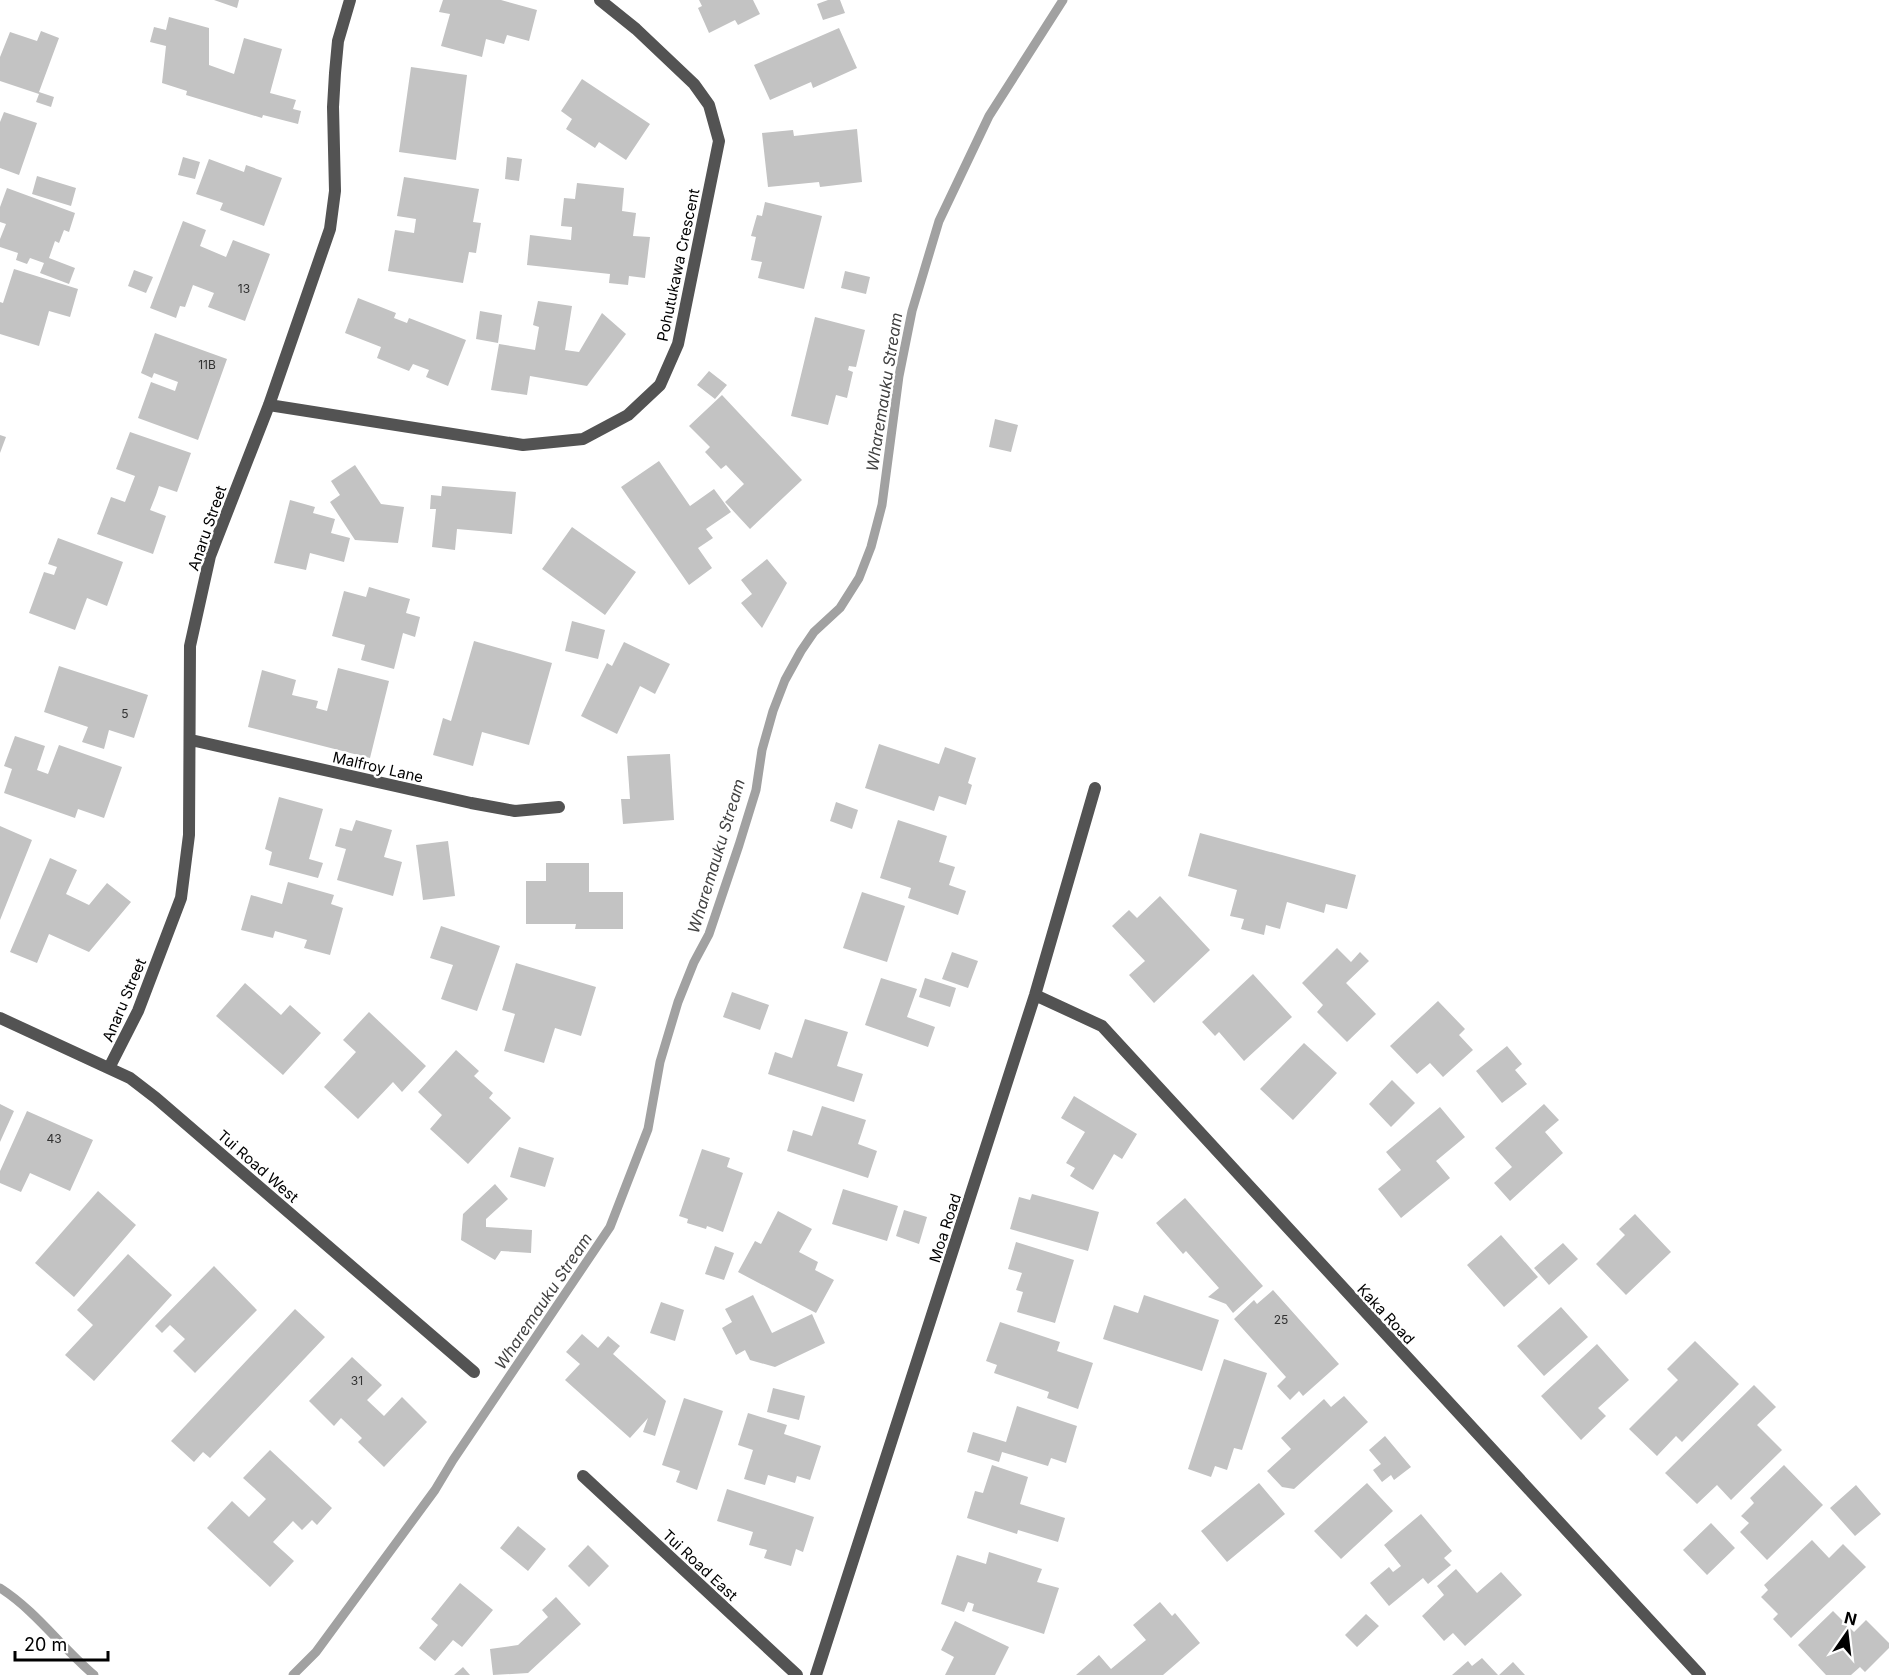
<svg xmlns="http://www.w3.org/2000/svg" width="1889" height="1675" viewBox="0 0 1889 1675" font-family="Inter,sans-serif">
  <style>
    .lines { fill: none; stroke-linecap: round; stroke-linejoin: round }
    .stream { stroke: #a1a1a1; stroke-width: 9 }
    .building { fill: #c3c3c3 }
    .street { stroke: #535353; stroke-width: 12 }
    .labels { text-anchor: middle; dominant-baseline: central; stroke-width: 5; stroke-linejoin: round; paint-order: stroke }
    .number-label { font-size: 12px; fill: #313131 }
    .street-label { font-size: 15px; fill: #000; stroke: #fff }
    .water-label { font-size: 16px; font-style: italic; fill: #424242; stroke: #fff }
  </style>
  <rect width="100%" height="100%" fill="#fff"/>
  <g class="lines">
    <path class="stream" d="M0,1588c36,23 61,59 94,87
      M293,1675l23,-23 119,-162 18,-30 157,-233 38,-98 12,-67 18,-60 16,-40 15,-28 30,-89 17,-55 6,-40 11,-39 12,-31 16,-29 13,-19 26,-24 19,-30 12,-31 11,-42 17,-129 13,-65 27,-90 50,-105 74,-116"/>
  </g>
  <path class="building" d="M214,0h25l-2,8z
    M443,0h58l36,10 -8,31 -22,-6 -3,9 -18,-5 -4,18 -41,-11 9,-32 -11,-2z
    M699,0h54l7,14 -22,11 -3,-5 -26,13 -11,-25 4,-2z
    M828,0h12l5,13 -22,7 -6,-16z
    M169,17l40,11v37l25,9 10,-36 38,11 -12,44 26,7 -3,9 8,2 -3,13 -35,-9 -1,3 -76,-23 1,-4 -25,-8 4,-37 -16,-4 4,-15 12,3z
    M839,28l18,40 -44,20 -2,-6 -41,18 -16,-35z
    M41,31l18,7 -20,54 15,5 -3,10 -15,-5 3,-8 -39,-13v-24l10,-25 27,9z
    M411,67l56,8 -11,85 -57,-8z
    M582,79l68,45 -24,36 -27,-18 -4,6 -29,-19 6,-10 -11,-8z
    M4,112l33,11 -18,52 -19,-7v-46z
    M857,129l5,53 -42,5 -1,-5 -51,5 -6,-54 31,-3 1,6z
    M183,157l17,5 -5,17 -17,-4z
    M507,157l15,2 -3,22 -14,-2z
    M209,159l35,13 2,-7 36,13 -18,48 -44,-16 3,-7 -27,-9z
    M37,176l39,12 -5,18 -39,-12z
    M404,177l75,12 -6,33 8,1 -5,30 -7,-1 -6,31 -75,-12 7,-41 19,3 2,-14 -19,-3z
    M577,183l47,5 -2,23 14,2 -3,23 17,1 -5,41 -16,-2 -1,9 -19,-2 1,-9 -83,-9 3,-30 41,5 1,-13 -11,-1 3,-28 11,1z
    M7,188l68,25 -6,19 -5,-2 -5,13 -4,-2 -6,17 26,10 -6,16 -29,-11 4,-10 -14,-5 -3,6 -11,-4 2,-7 -18,-6v-8l6,-15 -6,-2v-15z
    M765,202l57,14 -18,73 -46,-11 4,-16 -11,-2 5,-23 -5,-1 6,-21 5,1z
    M183,221l23,9 -6,16 26,11 7,-17 37,14 -25,67 -37,-14 6,-14 -21,-8 -8,22 -5,-1 -4,12 -26,-10z
    M14,269l64,20 -8,28 -21,-6 -10,35 -39,-12v-32l3,1z
    M134,270l19,7 -7,16 -18,-7z
    M845,271l25,6 -4,17 -25,-6z
    M358,298l38,15 -2,5 13,5 2,-5 57,22 -18,46 -22,-9 3,-7 -16,-6 -4,7 -32,-13 4,-11 -36,-14z
    M538,301l34,5 -7,44 14,2 23,-39 24,21 -39,52 -57,-10 -3,19 -36,-5 8,-46 36,6 4,-23 -6,-2z
    M480,311l22,4 -4,28 -22,-4z
    M815,317l50,13 -9,37 -7,-1 -1,4 5,2 -6,26 -11,-3 -8,30 -37,-9z
    M155,333l72,26 -29,81 -60,-22 13,-36 24,9 3,-9 -24,-9 -2,5 -11,-5z
    M709,371l18,14 -12,14 -18,-14z
    M722,395l80,85 -52,49 -25,-27 19,-18 -18,-19 -5,4 -16,-17 5,-5 -21,-21z
    M995,419l23,6 -7,27 -22,-5z
    M130,432l61,21 -14,39 -18,-6 -3,9 -6,15 16,6 -13,38 -56,-20 14,-37 14,5 10,-26 -19,-7z
    M0,435l6,2 -6,16z
    M659,461l31,45 24,-17 17,23 -25,17 7,9 -15,10 14,20 -23,17 -68,-98z
    M355,465l26,39 23,3 -6,36 -43,-3 -25,-38 10,-7 -9,-14z
    M442,486l74,6 -4,42 -55,-5 -2,21 -23,-3 4,-38h-6l1,-14 10,1z
    M290,500l25,7 -2,6 22,6 -4,14 19,5 -6,24 -34,-9 -4,17 -32,-7z
    M572,527l64,45 -31,43 -63,-46z
    M58,538l65,24 -16,44 -20,-8 -12,32 -46,-17 15,-41 10,3 3,-8 -9,-3z
    M767,559l20,24 -25,45 -21,-25 11,-9 -11,-14z
    M369,587l41,12 -4,14 14,4 -5,20 -12,-4 -9,36 -33,-9 4,-15 -33,-9 12,-45 22,6z
    M572,621l33,9 -7,29 -33,-8z
    M474,641l78,22 -23,82 -47,-13 -9,34 -40,-11 10,-37 8,3z
    M624,642l46,22 -15,30 -15,-8 -23,48 -36,-18 26,-53 5,3z
    M59,666l89,29 -14,43 -25,-8 -5,19 -22,-7 6,-15 -44,-15z
    M338,668l51,13 -19,77 -122,-31 14,-57 34,10 -4,15 26,6 -2,7 11,3z
    M15,736l30,10 -8,24 11,4 11,-29 63,22 -18,51 -26,-9 -3,9 -71,-25 8,-24 -8,-3z
    M879,744l60,20 6,-17 31,11 -8,25 4,2 -6,20 -27,-9 -5,15 -69,-23z
    M670,754l4,66 -51,4 -2,-25h9l-3,-43z
    M279,797l44,12 -14,50 14,4 -5,15 -49,-13 3,-13 -7,-3z
    M836,802l22,8 -6,19 -22,-8z
    M356,820l36,10 -8,27 18,5 -9,34 -56,-16 9,-31 -11,-3 5,-18 12,3z
    M898,820l49,16 -8,26 16,5 -6,18 17,6 -8,24 -50,-17 3,-10 -31,-10z
    M0,826l32,14 -32,80z
    M1200,833l156,42 -9,34 -21,-5 -2,9 -37,-11 -7,27 -14,-4 -2,10 -23,-6 3,-10 -14,-3 7,-26 -49,-14z
    M448,841l7,55 -32,4 -7,-55z
    M50,858l27,12 -11,24 23,11 18,-22 24,19 -42,50 -40,-18 -12,29 -27,-11z
    M546,863h43v29h34v37h-48l1,-5h-50v-43h20z
    M288,882l46,13 -3,9 12,4 -13,47 -26,-7 3,-8 -32,-9 -2,7 -32,-8 10,-35 31,9z
    M862,892l43,14 -18,56 -44,-14z
    M1160,896l50,54 -56,53 -25,-28 16,-14 -33,-35 17,-16 8,8z
    M441,926l59,20 -23,65 -36,-12 12,-34 -23,-7z
    M1337,948l14,14 9,-10 9,9 -23,22 30,31 -29,28 -30,-30 6,-7 -21,-22z
    M952,952l26,9 -10,27 -26,-9z
    M516,963l80,24 -15,49 -26,-8 -11,35 -40,-12 11,-37 -13,-4z
    M1253,974l39,43 -48,44 -25,-29 -4,4 -13,-14z
    M881,978l36,11 -10,28 28,10 -7,20 -63,-22z
    M925,978l31,10 -6,19 -31,-10z
    M245,983l36,32 9,-10 31,28 -38,42 -67,-59z
    M732,992l37,13 -9,25 -37,-13z
    M1438,1001l27,28 -6,6 14,15 -30,27 -13,-14 -13,11 -27,-28z
    M369,1012l57,54 -24,26 -9,-10 -35,37 -34,-32 32,-35 -13,-12z
    M805,1019l43,13 -11,34 26,8 -9,28 -86,-28 7,-22 17,6z
    M1304,1043l33,30 -44,47 -33,-31z
    M1507,1046l15,18 -7,6 12,14 -25,19 -26,-32z
    M456,1050l23,21 -5,5 19,17 -4,5 22,20 -43,46 -38,-35 12,-14 -24,-23z
    M1392,1080l23,23 -24,24 -22,-23z
    M1074,1096l63,38 -15,25 -8,-5 -21,36 -23,-14 5,-8 -9,-5 19,-31 -24,-14z
    M0,1104l14,7 -14,31z
    M1544,1104l15,16 -14,12 18,21 -53,48 -16,-18 18,-16 -17,-19z
    M822,1106l44,14 -8,24 19,7 -9,27 -81,-27 6,-21 19,6z
    M1440,1107l25,30 -29,24 14,17 -49,40 -23,-29 23,-19 -15,-18z
    M27,1111l66,29 -23,51 -40,-18 -9,19 -21,-9v-12z
    M519,1147l35,11 -9,29 -35,-10z
    M702,1149l28,9 -3,9 16,6 -20,59 -16,-6 -1,3 -19,-6 1,-4 -9,-3z
    M495,1184l13,15 -22,20v8l46,3 -1,23 -30,-2 -6,9 -34,-20 2,-26z
    M843,1189l55,17 -11,35 -55,-17z
    M98,1191l38,34 -62,72 -39,-34z
    M1032,1194l67,18 -11,39 -78,-22 9,-32 11,3z
    M1185,1198l78,88 -30,27 -7,-9 -18,-7 11,-9 -33,-37 -3,3 -27,-31z
    M904,1210l23,7 -8,27 -23,-8z
    M778,1211l34,18 -13,23 19,10 -3,8 19,10 -18,33 -78,-41 17,-31 6,3z
    M1635,1214l36,38 -45,43 -30,-31 29,-29 -6,-6z
    M1501,1235l37,42 -34,30 -37,-42z
    M1016,1242l58,18 -19,63 -38,-11 6,-20 -7,-2 6,-17 -14,-4z
    M1563,1243l15,16 -29,26 -15,-17z
    M715,1246l19,7 -10,27 -19,-6z
    M128,1254l44,41 -78,86 -29,-26 28,-30 -16,-15z
    M214,1266l43,44 -62,63 -22,-22 12,-12 -15,-14 -8,8 -7,-7z
    M1273,1290l66,74 -36,32 -4,-5 -9,9 -13,-14 9,-9 -52,-58 20,-19 3,4z
    M753,1295l19,38 40,-19 13,29 -50,24 -25,-7 -5,-10 -9,5 -14,-27 10,-6 -7,-13z
    M1144,1295l75,25 -17,51 -99,-32 11,-34 24,8z
    M661,1302l23,8 -9,31 -25,-8z
    M1561,1307l27,30 -44,39 -27,-30z
    M295,1309l30,28 -115,121 -7,-6 -9,10 -23,-21z
    M1000,1322l60,20 -3,9 36,12 -15,46 -31,-11 2,-6 -55,-19 3,-8 -11,-4z
    M582,1334l16,14 10,-12 12,10 -7,8 53,47 -11,35 -12,-4 5,-14 -18,20 -65,-58 15,-16 -14,-12z
    M1695,1341l44,43 -57,58 -6,-6 -19,20 -28,-27 49,-49 -11,-11z
    M1597,1344l32,36 -31,28 8,8 -25,24 -40,-44z
    M352,1357l30,28 -15,15 17,16 18,-19 25,25 -43,45 -26,-25 4,-4 -21,-20 -7,8 -25,-25z
    M1224,1359l43,14 -25,77 -8,-2 -7,22 -12,-4 -4,11 -23,-8z
    M1754,1385l22,22 -19,18 25,25 -51,50 -14,-15 -20,19 -32,-31z
    M773,1388l32,8 -6,24 -32,-8z
    M1344,1396l24,26 -74,67 -12,-2 -15,-16 24,-22 -10,-11 43,-39 7,8z
    M684,1398l39,13 -26,79 -21,-8 4,-11 -18,-6z
    M1017,1406l60,20 -11,37 -15,-5 -3,8 -46,-14 -3,10 -32,-10 6,-20 33,10z
    M748,1413l39,12 -3,9 37,12 -11,34 -13,-4 -2,7 -27,-8 -3,10 -21,-6 9,-29 -15,-5z
    M1385,1436l26,31 -17,13 -3,-5 -9,7 -9,-12 8,-6 -12,-14z
    M270,1450l62,58 -15,17 -5,-5 -10,10 -9,-9 -20,21 21,19 -24,26 -63,-59 25,-27 17,16 17,-18 -23,-21z
    M992,1465l36,12 -8,27 45,14 -7,24 -40,-12 -1,4 -50,-16 8,-27 8,2z
    M1784,1465l39,40 -56,55 -27,-28 9,-9 -8,-7 13,-13 -4,-5z
    M1259,1483l26,31 -58,48 -26,-31z
    M1367,1483l26,28 -52,48 -27,-28z
    M1856,1485l25,29 -26,22 -25,-28z
    M727,1489l87,28 -11,35 -7,-3 -5,17 -27,-8 3,-8 -18,-5 4,-13 -36,-11z
    M1421,1514l31,37 -8,7 7,7 -23,19 -5,-6 -34,28 -19,-23 19,-16 4,5 8,-6 -17,-21z
    M1711,1523l24,25 -28,27 -24,-25z
    M518,1526l28,23 -18,22 -28,-23z
    M1812,1540l17,18 14,-14 23,23 -75,71 -18,-19 5,-5 -17,-17 7,-7 -4,-5z
    M588,1545l21,21 -20,21 -21,-21z
    M989,1552l53,17 -5,13 22,6 -15,46 -72,-23 2,-7 -6,-2 -4,10 -23,-8 16,-49 29,9z
    M1456,1569l21,24 24,-21 21,23 -57,51 -12,-13 -9,8 -22,-25 22,-21 -7,-9z
    M460,1583l33,27 -31,37 -9,-7 -18,21 -16,-13 19,-23 -7,-6z
    M556,1597l25,27 -53,49 -35,2 -3,-26 28,-4 30,-28 -6,-7z
    M1160,1602l12,14 3,-3 25,30 -37,32h-87l23,-20 12,14 35,-29 -13,-15z
    M1833,1611l21,21 12,-12 23,23v5l-24,24 -5,-5 -9,8h-25l-28,-30z
    M1366,1614l13,12 -22,21 -12,-12z
    M955,1621l54,26 -14,28h-50l9,-18 -13,-7z
    M1482,1658l16,17h-46l16,-14 4,5z
    M1513,1662l12,13h-26z
    M463,1667l7,8h-16z"/>
  <g class="lines">
    <path class="street" d="M269,405l254,40 60,-6 45,-24 32,-30 18,-41 41,-203 -10,-36 -15,-21 -58,-55 -36,-29
      M191,740l280,63 44,8 44,-4
      M1035,995l67,31 598,649
      M0,1018l130,60 26,20 318,274
      M109,1068l29,-57 43,-113 8,-63 1,-189 20,-90 59,-151 61,-176 5,-38 -2,-84 2,-34 3,-32 12,-41
      M583,1476l214,199
      M816,1675l219,-680 60,-207"/>
  </g>
  <g class="labels">
    <g class="number-label">
      <text x="244" y="288">13</text>
      <text x="207" y="364">11B</text>
      <text x="125" y="713">5</text>
      <text x="54" y="1138">43</text>
      <text x="1281" y="1319">25</text>
      <text x="357" y="1380">31</text>
    </g>
    <g class="street-label">
      <text transform="translate(678 265) rotate(-78)">Pohutukawa Crescent</text>
      <text transform="translate(207 528) rotate(-71)">Anaru Street</text>
      <text transform="translate(378 767) rotate(13)">Malfroy Lane</text>
      <text transform="translate(124 1000) rotate(-67)">Anaru Street</text>
      <text transform="translate(258 1166) rotate(41)">Tui Road West</text>
      <text transform="translate(945 1228) rotate(-72)">Moa Road</text>
      <text transform="translate(1386 1314) rotate(47)">Kaka Road</text>
      <text transform="translate(700 1565) rotate(43)">Tui Road East</text>
    </g>
    <g class="water-label">
      <text transform="translate(884 392) rotate(-81)">Wharemauku Stream</text>
      <text transform="translate(716 856) rotate(-73)">Wharemauku Stream</text>
      <text transform="translate(543 1301) rotate(-56)">Wharemauku Stream</text>
    </g>
  </g>
  <g transform="translate(1847 1633) rotate(14)" stroke="#ffffff" stroke-width="4.5" paint-order="stroke">
  <path d="M0-4.5L10 22L0 15L-10 22Z" fill="#000000"/>
  <text y="-9" font-size="16" font-weight="bold" text-anchor="middle" fill="#000000">N</text>
  </g>
  <path d="M15 1651v9h93v-9" fill="none" stroke="#000000" stroke-width="3"/>
  <text x="24" y="1651" font-size="18" fill="#000000" stroke="#ffffff" stroke-width="4.5" paint-order="stroke">20 m</text>
</svg>
